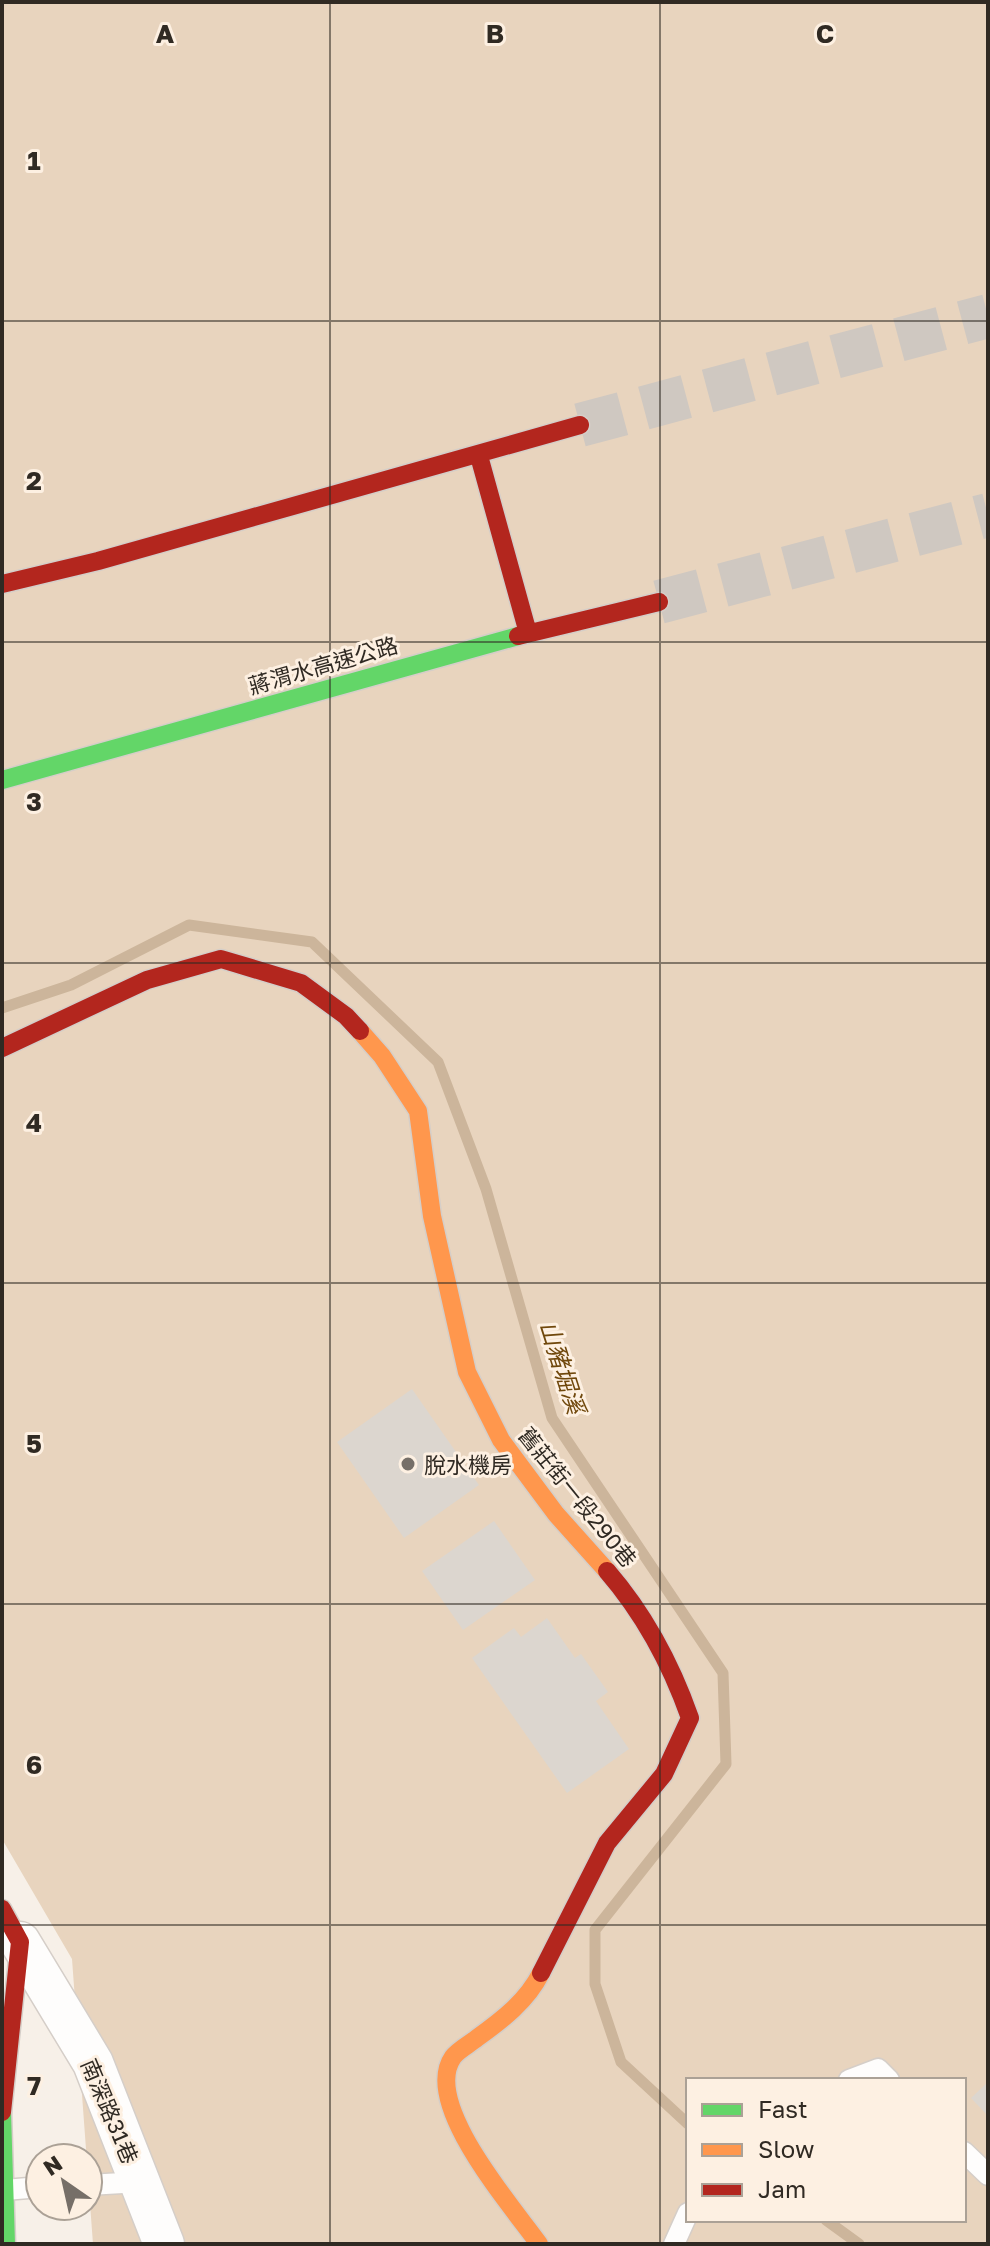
<svg xmlns="http://www.w3.org/2000/svg" width="990" height="2246" viewBox="0 0 990 2246" font-family="'Golos Text','Noto Sans TC',sans-serif">
  <style>
    .forest { fill: #e8d4be; fill-rule: evenodd }
    .lines { fill: none; stroke-linecap: round; stroke-linejoin: round }
    .stream { stroke: #ccb59b; stroke-width: 11 }
    .building { fill: #dcd6cf }
    .highway-tunnel { stroke: #cfc8c1; stroke-width: 44; stroke-dasharray: 44 22; stroke-linecap: butt }
    .lane-casing { stroke: #d5cec8; stroke-width: 23 }
    .street-casing { stroke: #d5cec8; stroke-width: 43 }
    .fast-casing { stroke: #d5cec8; stroke-width: 21 }
    .slow-casing { stroke: #d5cec8; stroke-width: 21 }
    .jam-casing { stroke: #d5cec8; stroke-width: 21 }
    .lane { stroke: #fefdfc; stroke-width: 20 }
    .street { stroke: #fefdfc; stroke-width: 40 }
    .fast { stroke: #63d668; stroke-width: 18 }
    .slow { stroke: #ff974d; stroke-width: 18 }
    .jam { stroke: #b3261e; stroke-width: 18 }
    .grid { fill: none; stroke: #302a23; stroke-width: 2; stroke-opacity: 0.55 }
    .poi-dot { fill: #766f68; stroke: #fdf0e2; stroke-width: 3 }
    .labels { text-anchor: middle; dominant-baseline: central; stroke-width: 6; stroke-linejoin: round; paint-order: stroke }
    .street-label { font-size: 22px; fill: #302a23; stroke: #fdf0e2 }
    .poi-label { font-size: 22px; fill: #302a23; stroke: #fdf0e2; text-anchor: start }
    .water-label { font-size: 24px; font-style: italic; fill: #70480c; stroke: #fdf0e2 }
    .grid-label { font-size: 26px; text-anchor: middle; font-weight: bold; fill: #302a23; stroke: #fdf0e2; stroke-width: 6; stroke-linejoin: round; paint-order: stroke }
  </style>
  <rect width="100%" height="100%" fill="#f7f0e8"/>
  <path class="forest" d="M2,2h986v2242h-895l-21,-285 -70,-120zM688,2080h276v140h-276z"/>
  <g class="lines">
    <path class="stream" d="M2,1008l69,-23 118,-60 123,17 126,120 48,127 66,229 171,255 3,91 -131,166v54l26,78 67,62
      M826,2220l33,24"/>
  </g>
  <path class="building" d="M412,1389l67,96 -75,53 -67,-96z
    M494,1521l41,59 -72,50 -41,-59z
    M547,1618l28,40 6,-4 27,38 -12,9 33,48 -62,44 -95,-135 42,-30 7,9z
    M988,2082v34l-17,-18z"/>
  <g class="lines">
    <path class="highway-tunnel" d="M580,425l408,-109
      M659,602l329,-87"/>
    <g class="lane-casing">
      <path id="lane" d="M849,2080l29,-11 11,11
        M964,2152l24,23
        M88,2185l52,-3
        M5,2190l35,-3
        M674,2244l14,-31"/>
    </g>
    <g class="street-casing">
      <path id="street" d="M20,1942l73,121 71,181"/>
    </g>
    <g class="fast-casing">
      <path id="fast" d="M2,780l516,-144
        M2,2113l4,131"/>
    </g>
    <g class="slow-casing">
      <path id="slow" d="M360,1031l22,25 36,55 14,105 35,156 34,68 55,74 51,57
        M539,2244c-27,-38 -118,-141 -86,-187 5,-7 17,-13 24,-19 25,-18 50,-37 64,-65"/>
    </g>
    <g class="jam-casing">
      <path id="jam" d="M479,456l49,177
        M2,584l96,-23 482,-136
        M518,636l141,-34
        M2,1048l145,-68 74,-21 80,24 45,33 14,15
        M2,1909l18,33 -18,170
        M541,1973l66,-130 57,-69 26,-56c-19,-54 -45,-103 -83,-147"/>
    </g>
    <use href="#lane" class="lane"/>
    <use href="#street" class="street"/>
    <use href="#fast" class="fast"/>
    <use href="#slow" class="slow"/>
    <use href="#jam" class="jam"/>
  </g>
  <path class="grid" d="M330,2v2242M660,2v2242M2,321h986M2,642h986M2,963h986M2,1283h986M2,1604h986M2,1925h986"/>
  <circle class="poi-dot" cx="408" cy="1464" r="8"/>
  <g class="labels">
    <g class="street-label">
      <text transform="translate(323 665) rotate(-16)">蔣渭水高速公路</text>
      <text transform="translate(578 1497) rotate(51)">舊莊街一段290巷</text>
      <text transform="translate(110 2111) rotate(67)">南深路31巷</text>
    </g>
    <g class="poi-label">
      <text x="424" y="1464">脫水機房</text>
    </g>
    <g class="water-label">
      <text transform="translate(563 1367) rotate(72)">山豬堀溪</text>
    </g>
  </g>
  <g class="grid-label">
    <text x="165" y="43">A</text>
    <text x="495" y="43">B</text>
    <text x="825" y="43">C</text>
    <text x="34" y="170">1</text>
    <text x="34" y="490">2</text>
    <text x="34" y="811">3</text>
    <text x="34" y="1132">4</text>
    <text x="34" y="1453">5</text>
    <text x="34" y="1774">6</text>
    <text x="34" y="2095">7</text>
  </g>
  <rect width="990" height="2246" fill="none" stroke="#302a23" stroke-width="8"/>
  <rect x="686" y="2078" width="280" height="144" fill="#fdf0e2" stroke="#aba196" stroke-width="2"/>
  <rect x="702" y="2104" width="40" height="12" fill="#63d668" stroke="#aba196" stroke-width="2"/>
  <text x="758" y="2118" font-size="24" fill="#302a23">Fast</text>
  <rect x="702" y="2144" width="40" height="12" fill="#ff974d" stroke="#aba196" stroke-width="2"/>
  <text x="758" y="2158" font-size="24" fill="#302a23">Slow</text>
  <rect x="702" y="2184" width="40" height="12" fill="#b3261e" stroke="#aba196" stroke-width="2"/>
  <text x="758" y="2198" font-size="24" fill="#302a23">Jam</text>
  <g transform="translate(64 2182) rotate(326)"><circle r="38" fill="#fdf0e2" stroke="#aba196" stroke-width="2"/>
  <path d="M0-6L14 30L0 20L-14 30Z" fill="#766f68"/>
  <text y="-12" font-size="22" font-weight="bold" text-anchor="middle" fill="#302a23">N</text>
  </g>
</svg>
